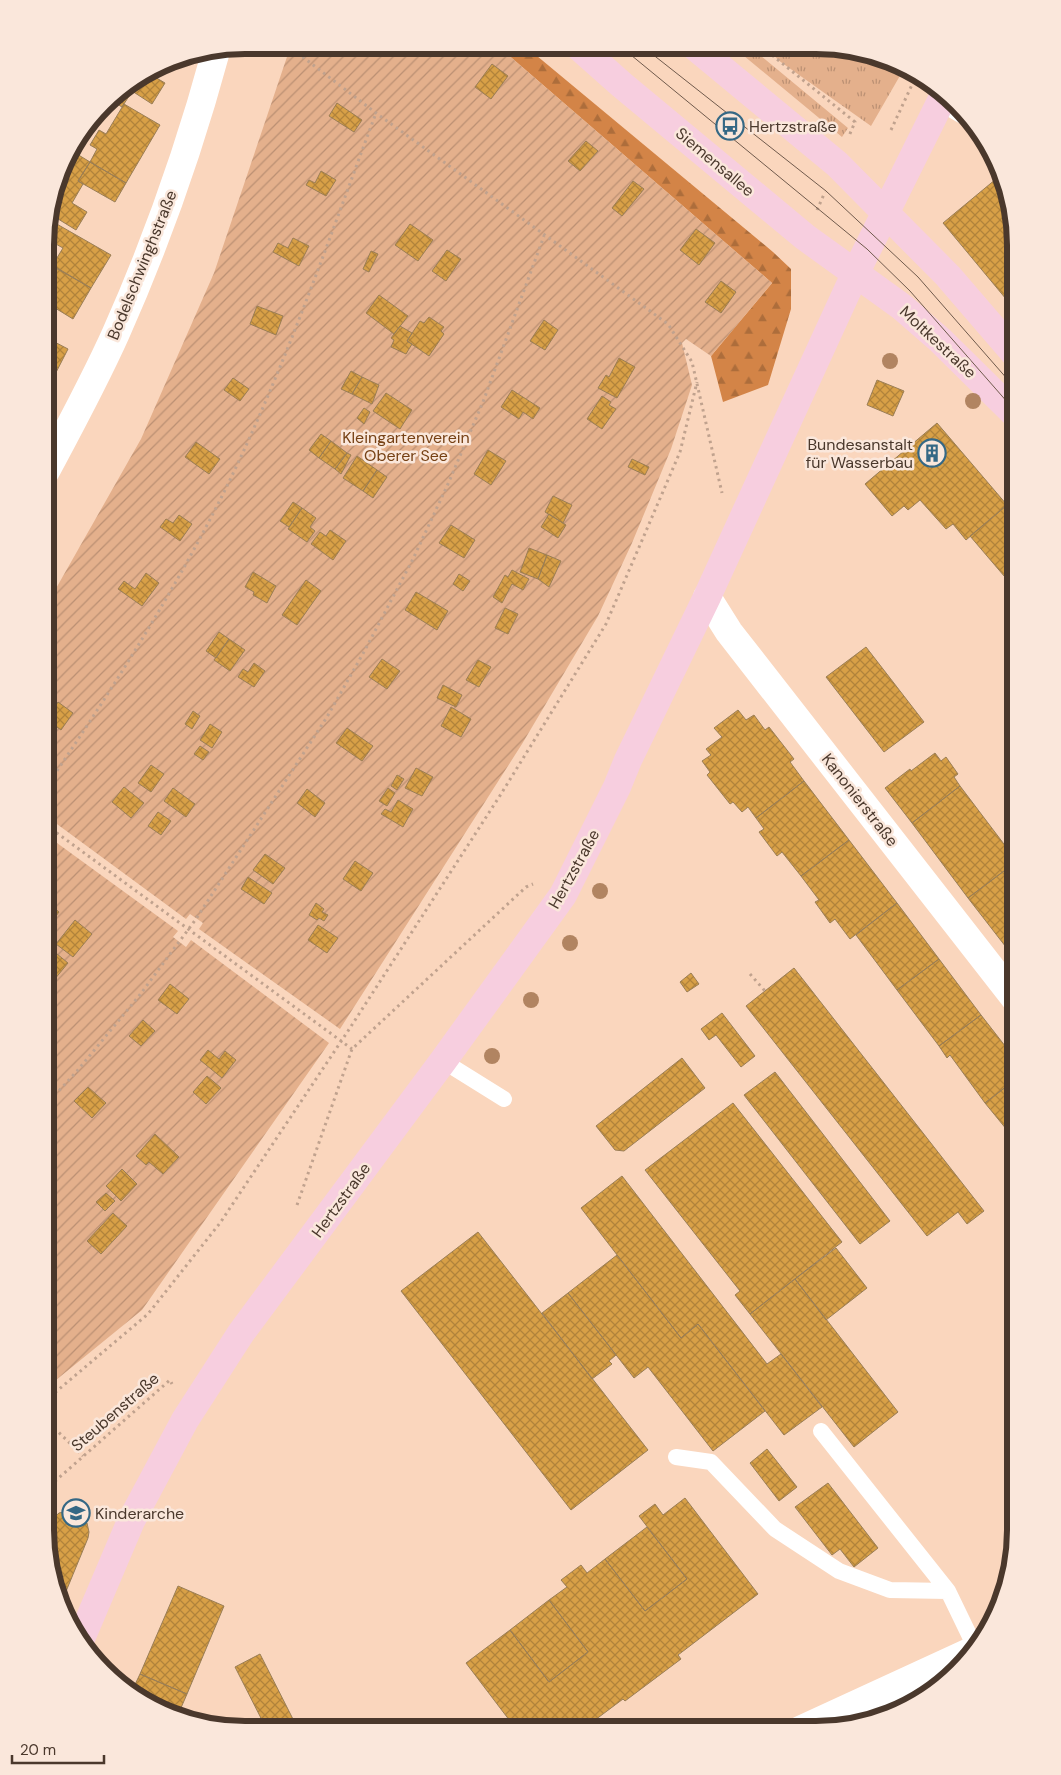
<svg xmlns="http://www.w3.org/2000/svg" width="1061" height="1775" viewBox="0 0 1061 1775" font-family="'DM Sans',sans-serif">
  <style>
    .grass { fill: url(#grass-tufts) }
    .forest { fill: url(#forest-firs) }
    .garden { fill: url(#garden-furrows) }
    .building { fill: url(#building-cross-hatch); stroke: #9a7e56 }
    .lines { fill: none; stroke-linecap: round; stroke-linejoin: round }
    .path { stroke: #c0a28e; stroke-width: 3; stroke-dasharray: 2.5 4; stroke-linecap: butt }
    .lane { stroke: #fff; stroke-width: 16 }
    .street { stroke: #fff; stroke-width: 28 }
    .secondary { stroke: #f7cedf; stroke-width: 28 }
    .tram { stroke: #705a4c; stroke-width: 1 }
    .tree { fill: #b18461 }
    .labels { text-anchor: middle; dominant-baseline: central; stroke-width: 5; stroke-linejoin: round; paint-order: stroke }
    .poi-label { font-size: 16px; fill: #4a382c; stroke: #fae7db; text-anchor: start }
    .street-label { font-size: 16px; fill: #4a382c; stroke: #fae7db }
    .park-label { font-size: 16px; fill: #764115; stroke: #fae7db }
    .rim { fill: none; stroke: #4a382c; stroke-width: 6 }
  </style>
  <defs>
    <pattern id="grass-tufts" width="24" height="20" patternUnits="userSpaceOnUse" patternTransform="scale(1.25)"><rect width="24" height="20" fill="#e4b08c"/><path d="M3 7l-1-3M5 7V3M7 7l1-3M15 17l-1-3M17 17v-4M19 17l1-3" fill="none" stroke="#bb9073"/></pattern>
    <pattern id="forest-firs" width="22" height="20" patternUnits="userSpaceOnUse" patternTransform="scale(1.25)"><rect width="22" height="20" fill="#d38447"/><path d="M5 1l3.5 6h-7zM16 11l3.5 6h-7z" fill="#ad6d3b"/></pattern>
    <pattern id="garden-furrows" width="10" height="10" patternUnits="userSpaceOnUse" patternTransform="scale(1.25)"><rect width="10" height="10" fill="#e4b08c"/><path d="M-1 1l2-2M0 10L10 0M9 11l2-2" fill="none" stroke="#bb9073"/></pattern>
    <pattern id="building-cross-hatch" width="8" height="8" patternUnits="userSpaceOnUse" patternTransform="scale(1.25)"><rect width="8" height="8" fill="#d8a047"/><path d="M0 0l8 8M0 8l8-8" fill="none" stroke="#b1833b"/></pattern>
  </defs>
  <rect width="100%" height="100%" fill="#fad6bd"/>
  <path class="grass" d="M732,46h17l99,82 -6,9z
    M768,47h75l50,13 12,7 -34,59 -93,-66z"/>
  <path class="forest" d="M498,46h27l248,206 18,17v40l-23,76 -45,17 -12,-46 61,-73z"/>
  <path class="garden" d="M291,45l207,1 274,237 -61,73 -25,-17 -4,4 10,42 -21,64 -39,94 -34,73 -76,128 -182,285 -141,-100 4,-6 -13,-9 -4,5 -140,-103v-210l95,-167 73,-166z
    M46,835l132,96 -5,6 13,10 5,-7 138,103 -187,267 -97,79z"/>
  <path class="building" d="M492,64l16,12 -17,23 -16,-12z
    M148,73l17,10 -13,21 -20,-13 8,-13z
    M123,88l8,5 -9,14 -13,-8 4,-4z
    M337,103l25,17 -8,12 -25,-16z
    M124,104l36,21 -34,58 -36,-21 7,-13 -7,-4 9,-15 7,4z
    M586,141l12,10 -18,20 -12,-10z
    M72,151l18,11 -12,19 5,3 -11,19 15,9 -11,18 -26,-16 10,-16 -6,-4 8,-25z
    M90,162l36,21 -11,19 -37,-21z
    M321,171l15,9 -10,16 -20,-11 3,-5 6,3z
    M1002,174l14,70v67l-73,-88z
    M633,181l11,8 -22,27 -10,-8z
    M48,219l63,36 -20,33 -39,-22 11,-18 -16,-9z
    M410,224l23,16 -15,21 -23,-16z
    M696,229l19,14 -16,22 -19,-15z
    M293,238l16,8 -10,20 -26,-14 5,-9 10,5z
    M447,250l14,9 -15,22 -14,-10z
    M371,251l7,3 -9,18 -6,-3z
    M47,262l44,26 -18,31 -26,-16z
    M721,281l15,11 -15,21 -16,-11z
    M379,295l29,21 -14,18 -28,-21z
    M47,303l8,5 -8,19z
    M257,306l26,10 -7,19 -26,-11z
    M429,317l15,10 -3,4 3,3 -15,22 -22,-15 13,-20 4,2z
    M544,320l14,10 -13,20 -15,-9z
    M400,326l12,7 -5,8 5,3 -6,10 -15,-7 3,-7 -3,-2z
    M47,338l21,11 -22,43z
    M619,358l16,9 -18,31 -19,-10 8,-13 3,2z
    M351,371l11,6 -10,17 -11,-5z
    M362,377l17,8 -7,19 -20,-10z
    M233,378l16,11 -9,12 -16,-11z
    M877,380l27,11 -11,25 -26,-11z
    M512,390l28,18 -7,11 -10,-7 -4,7 -18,-12z
    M386,393l26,17 -12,19 -27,-18z
    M602,396l9,6 -2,3 7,4 -14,20 -15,-10z
    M364,408l6,4 -6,12 -7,-6z
    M937,423l70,82 -41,35 -13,-16 -7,5 -26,-29 -12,10 -4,-4 -12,10 -27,-32z
    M321,434l10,7 -12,17 -10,-8z
    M331,441l16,12 -12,16 -16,-11z
    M196,442l24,17 -11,15 -24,-17z
    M488,450l18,11 -15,24 -17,-11z
    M347,453l4,2 -10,19 -6,-5z
    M357,456l20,14 -14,21 -20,-13z
    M632,459l17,8 -4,8 -17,-8z
    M377,470l10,7 -14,21 -10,-7z
    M553,496l19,9 -9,18 -18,-11z
    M293,502l9,6 -13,19 -9,-6z
    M1007,505l9,10v75l-46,-54z
    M302,508l14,10 -6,9 5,4 -8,11 -19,-13z
    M549,514l17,11 -8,13 -17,-11z
    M179,515l13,9 -12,17 -20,-14 6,-8 7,4z
    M451,525l24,15 -11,18 -25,-15z
    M330,530l16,11 -13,19 -22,-16 9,-12 6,4z
    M529,548l18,7 -9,24 -18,-7z
    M547,555l14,6 -12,26 -11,-8z
    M512,570l17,9 -6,11 -11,-6 -10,19 -9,-6 12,-22 3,2z
    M253,572l23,14 -9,17 -14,-8 1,-3 -9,-5z
    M146,573l13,10 -17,23 -24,-17 6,-8 11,8z
    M459,574l11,7 -7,10 -10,-7z
    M306,580l15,11 -24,34 -15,-10z
    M416,592l32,19 -11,19 -32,-20z
    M505,608l13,6 -10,20 -13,-6z
    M219,632l10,7 -13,19 -10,-7z
    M229,639l16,11 -15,21 -16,-11z
    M866,647l58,75 -40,30 -58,-75z
    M382,659l18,12 -13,18 -18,-12z
    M478,660l13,7 -12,20 -13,-7z
    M254,663l11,8 -11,16 -16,-10 5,-8 5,3z
    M443,685l19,10 -6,12 -19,-9z
    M58,702l15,11 -12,17 -15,-11z
    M451,707l20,12 -10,18 -20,-11z
    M738,710l8,10 8,-5 11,15 4,-3 25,32 -4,3 14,19 -48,37 -8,-11 -6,5 -9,-10 -3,2 -23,-29 3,-3 -8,-11 9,-6 -5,-6 16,-12 -8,-9z
    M193,711l7,5 -8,13 -7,-5z
    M210,724l12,8 -10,16 -12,-8z
    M347,728l26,18 -11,15 -26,-18z
    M46,732l10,6 -10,16z
    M200,746l9,6 -6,8 -9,-6z
    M935,753l6,8 5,-4 12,17 -4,3 6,9 -48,37 -27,-35 25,-19 1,2z
    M151,765l13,9 -13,18 -13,-9z
    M416,768l17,9 -11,19 -17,-8z
    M397,775l7,4 -7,11 -6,-4z
    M804,781l45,59 -48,36 -19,-24 -5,4 -18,-24 5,-3 -8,-11z
    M960,786l56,74v2l-48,36 -56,-75z
    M124,787l20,16 -13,15 -19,-16z
    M173,788l22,16 -9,13 -22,-16z
    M388,788l7,5 -8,13 -8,-5z
    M307,789l18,14 -10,14 -18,-14z
    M398,800l15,9 -10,18 -22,-13 4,-5 6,3z
    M158,812l13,9 -10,14 -13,-9z
    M849,840l48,63 -47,36 -15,-20 -5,4 -15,-21 4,-2 -18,-24z
    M265,854l20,14 -12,16 -20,-14z
    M355,861l18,12 -12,18 -18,-12z
    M1016,862v98l-48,-62z
    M248,877l24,16 -8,11 -23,-15z
    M46,901l13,11 -6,8 4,4 -10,12 -1,-1z
    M316,903l8,6 -2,3 6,3 -4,6 -5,-3 -2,2 -8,-5z
    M897,903l42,56 -42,31 -41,-55z
    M75,920l17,14 -19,23 -17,-13z
    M318,925l20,13 -11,15 -19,-13z
    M51,949l17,14 -14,17 -8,-6v-19z
    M939,959l42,56 -42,31 -42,-56z
    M794,968l190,243 -17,13 -9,-12 -31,24 -181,-230z
    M691,973l8,11 -12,8 -7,-10z
    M170,984l19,15 -12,15 -19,-14z
    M722,1013l33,43 -14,11 -25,-32 -7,5 -8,-11z
    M981,1015l35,45v19l-31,24 -35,-48 -3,3 -8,-12z
    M143,1020l12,11 -14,15 -12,-10z
    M208,1050l11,9 6,-8 11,9 -14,18 -22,-18z
    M682,1058l23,30 -81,63 -9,-1 -19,-24z
    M775,1072l115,149 -30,23 -116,-149z
    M207,1076l14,12 -15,16 -13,-12z
    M1016,1079v62l-31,-38z
    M88,1087l18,16 -14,15 -18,-17z
    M733,1103l109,139 -92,72 -15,-19 5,-4 -95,-121z
    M155,1134l24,23 -16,17 -14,-12 -3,3 -10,-9z
    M122,1169l15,15 -16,17 -15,-15z
    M622,1176l145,188 14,-10 41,53 -38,28 -86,-111 -17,14 -100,-130z
    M106,1193l9,8 -10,10 -9,-9z
    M113,1213l14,13 -26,28 -14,-13z
    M478,1232l170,218 -77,60 -170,-219z
    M836,1248l31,40 -41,32 -31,-41z
    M617,1255l64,83 17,-14 67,87 -52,40 -65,-84 -14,11 -66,-85z
    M45,1266l7,6 -7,7z
    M795,1279l103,133 -44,35 -104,-133z
    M568,1293l48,62 -7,6 3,3 -20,15 -50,-66z
    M767,1449l30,38 -18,14 -29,-38z
    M828,1483l50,65 -24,19 -14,-18 -8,6 -37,-48z
    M685,1498l73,96 -80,61 3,4 -56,42 -2,-2 -40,30h-67l-50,-66 44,-33 39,52 39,-30 -39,-52 18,-13 -6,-7 20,-15 6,8 18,-14 40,52 42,-32 -48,-63 16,-12 8,11z
    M68,1511l8,2 6,4 5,6 2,9 -1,6 -28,68 -13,-67 1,-1v-11l2,-6 9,-8z
    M647,1527l40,52 -42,32 -40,-52z
    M178,1586l46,20 -37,88 -47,-20z
    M549,1600l39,52 -39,30 -39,-52z
    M260,1654l38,75 -32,-1 -31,-61z
    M140,1674l47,20 -10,23 -9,-2 -37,-22z"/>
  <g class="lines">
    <path class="path" d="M287,45l89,68 292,211 24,38 30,131
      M762,47l93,75 -6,14
      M891,130l26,-56
      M817,210l8,-18
      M46,787c66,-97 129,-196 181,-301 59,-121 102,-247 149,-373
      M46,825l306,224
      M750,974l15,17
      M46,1105l31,-34 62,-75 57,-77 131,-202 38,-67 48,-91 35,-75 35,-82 61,-166
      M297,1205l55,-156 174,-162 7,-3
      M45,1401l103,-87 72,-91 128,-192 153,-237 105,-170 74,-172 17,-70
      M45,1419l38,37
      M45,1490l125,-110 2,4"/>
    <path class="lane" d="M940,103l35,20
      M443,1061l61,38
      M821,1431l127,160 28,58
      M676,1457l35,5 64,67 64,42 51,19 58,1"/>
    <path class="street" d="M46,471c24,-45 49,-91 70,-138 41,-92 74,-186 100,-282
      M707,597l22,35 287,368
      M800,1730l176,-81"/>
    <path class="secondary" d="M578,46l44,39 183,152 97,70 38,33 76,75
      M694,46l143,118 111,112 68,79
      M80,1641l51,-120 54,-101 56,-87 202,-272 120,-166 54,-108 11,-27 79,-163 148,-323 90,-181"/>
    <path class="tram" d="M620,46l247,203 43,42 106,121
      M642,46l184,145 92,86 98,112"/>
  </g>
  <g class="tree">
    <circle cx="890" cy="361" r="8"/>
    <circle cx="973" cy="401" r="8"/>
    <circle cx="600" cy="891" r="8"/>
    <circle cx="570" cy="943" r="8"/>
    <circle cx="531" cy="1000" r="8"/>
    <circle cx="492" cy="1056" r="8"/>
  </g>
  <defs>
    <g id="bus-ring" transform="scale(1.4375)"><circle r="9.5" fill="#fae7db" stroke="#356885" stroke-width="1.5"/><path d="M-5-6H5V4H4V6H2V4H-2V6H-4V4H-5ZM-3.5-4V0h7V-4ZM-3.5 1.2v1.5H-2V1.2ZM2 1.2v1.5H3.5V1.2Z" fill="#356885"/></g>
    <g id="building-ring" transform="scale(1.4375)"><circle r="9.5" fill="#fae7db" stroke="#356885" stroke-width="1.5"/><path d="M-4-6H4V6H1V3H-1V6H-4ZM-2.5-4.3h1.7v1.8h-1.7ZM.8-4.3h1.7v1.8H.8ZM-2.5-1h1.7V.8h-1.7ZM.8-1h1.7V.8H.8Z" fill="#356885"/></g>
    <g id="school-ring" transform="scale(1.4375)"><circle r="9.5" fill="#fae7db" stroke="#356885" stroke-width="1.5"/><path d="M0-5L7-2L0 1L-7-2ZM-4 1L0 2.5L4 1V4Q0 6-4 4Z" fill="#356885"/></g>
  </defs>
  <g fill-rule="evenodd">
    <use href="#bus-ring" x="730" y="126"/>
    <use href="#building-ring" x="932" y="453"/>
    <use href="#school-ring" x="76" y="1513"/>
  </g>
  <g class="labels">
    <g class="poi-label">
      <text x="749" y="126">Hertzstraße</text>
      <text x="913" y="444" text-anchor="end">Bundesanstalt<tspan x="913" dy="18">für Wasserbau</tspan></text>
      <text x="95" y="1513">Kinderarche</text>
    </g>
    <g class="street-label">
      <text transform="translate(715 162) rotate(40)">Siemensallee</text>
      <text transform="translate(142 265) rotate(-68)">Bodelschwinghstraße</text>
      <text transform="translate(938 342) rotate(43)">Moltkestraße</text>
      <text transform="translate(860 800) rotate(52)">Kanonierstraße</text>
      <text transform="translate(574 869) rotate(-61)">Hertzstraße</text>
      <text transform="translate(341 1200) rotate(-54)">Hertzstraße</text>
      <text transform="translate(115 1412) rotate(-41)">Steubenstraße</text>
    </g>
    <g class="park-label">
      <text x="406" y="437">Kleingartenverein<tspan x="406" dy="18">Oberer See</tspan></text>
    </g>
  </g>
  <path d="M0 0H1061V1775H0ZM245 54H816A191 191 0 0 1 1007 245V1530A191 191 0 0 1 816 1721H245A191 191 0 0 1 54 1530V245A191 191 0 0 1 245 54Z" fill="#fae7db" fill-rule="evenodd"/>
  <path class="rim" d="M245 54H816A191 191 0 0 1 1007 245V1530A191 191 0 0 1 816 1721H245A191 191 0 0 1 54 1530V245A191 191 0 0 1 245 54Z"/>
  <path d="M12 1755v8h92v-8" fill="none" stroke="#4a382c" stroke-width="2.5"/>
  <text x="20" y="1755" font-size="15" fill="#4a382c" stroke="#fae7db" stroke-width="4" paint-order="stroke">20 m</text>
</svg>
